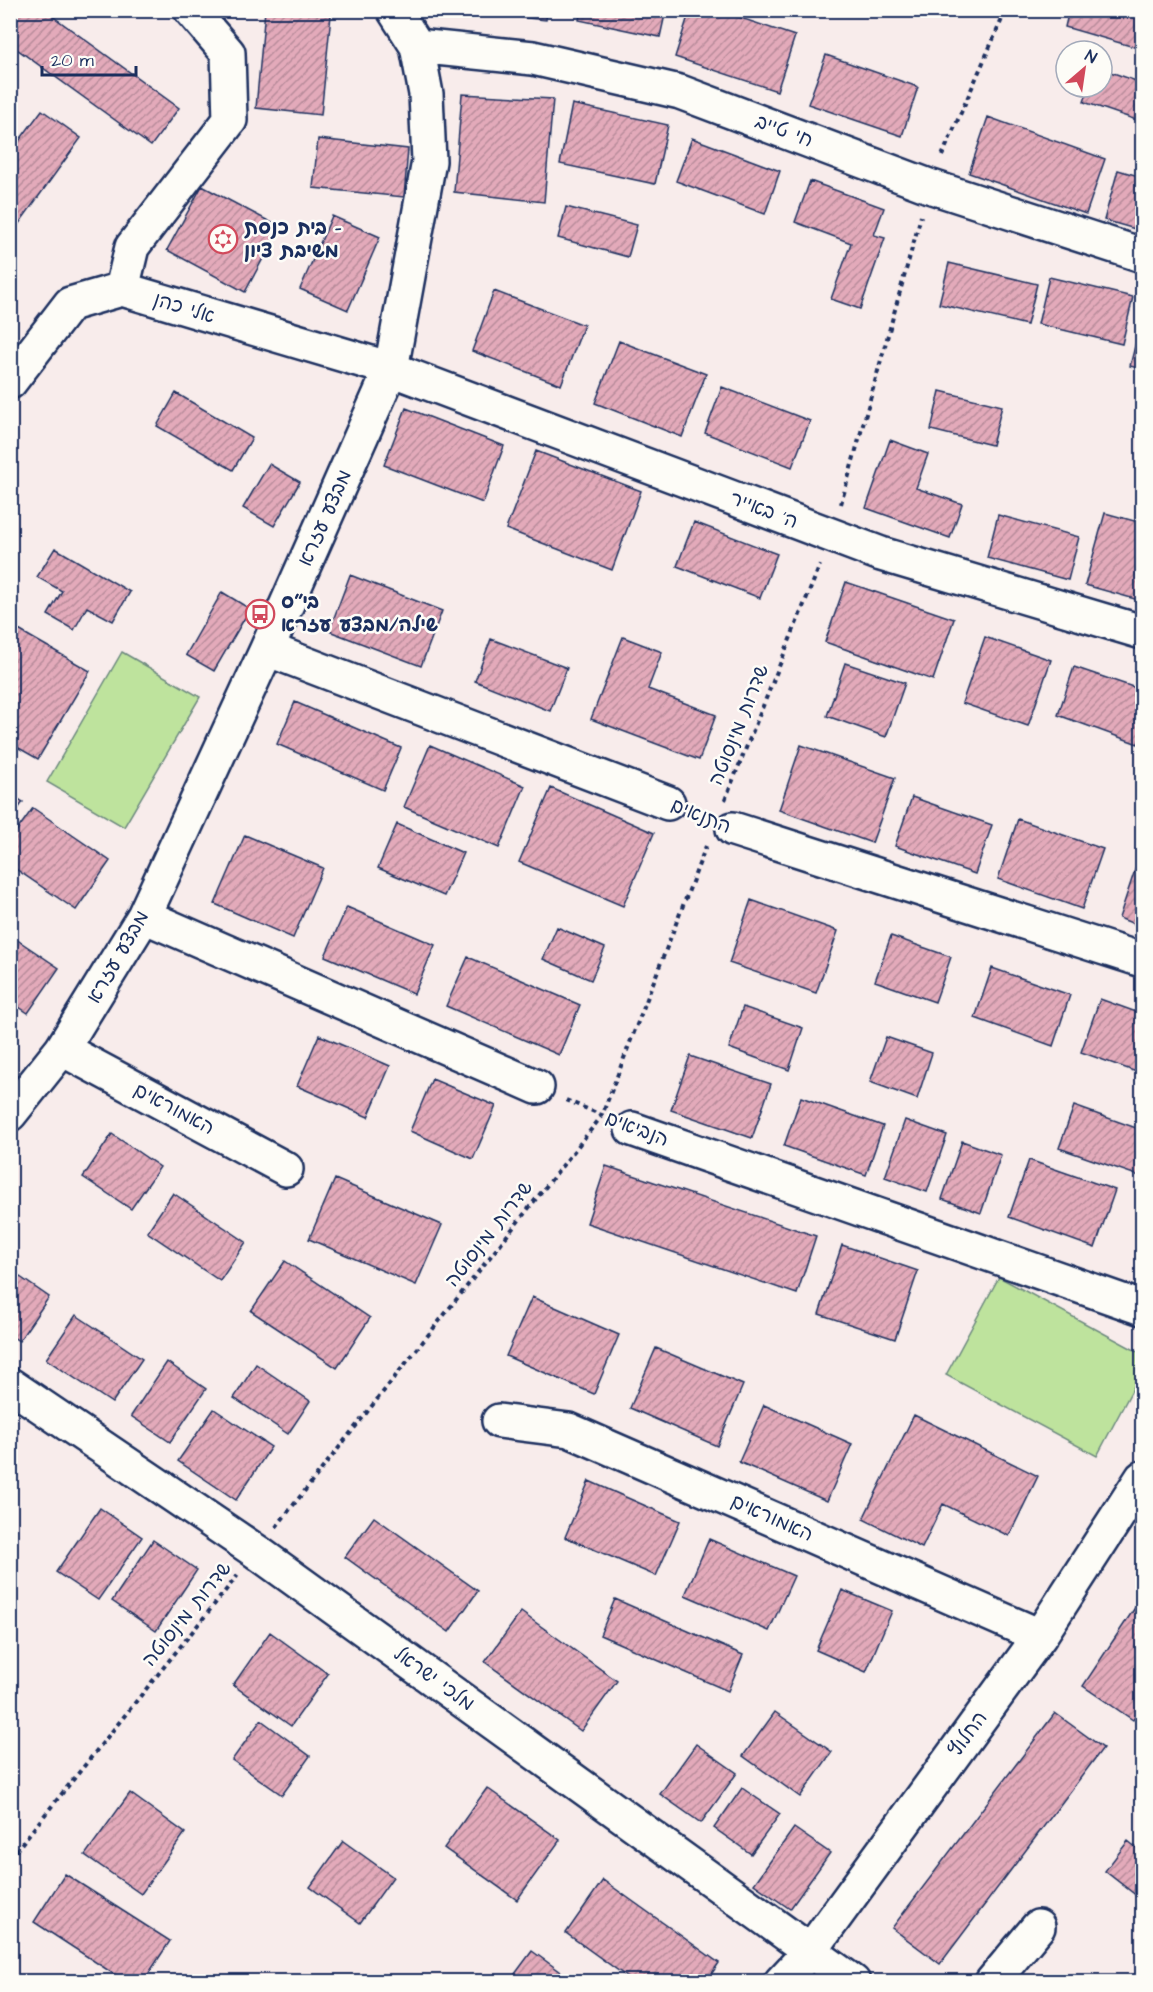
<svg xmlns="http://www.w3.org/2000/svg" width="1153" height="1992" viewBox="0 0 1153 1992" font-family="'Architects Daughter','Playpen Sans Hebrew',sans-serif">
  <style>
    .grass { fill: #bee39d; stroke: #6c897e; stroke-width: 1.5 }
    .building { fill: url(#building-hatch); stroke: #1b2f5e; stroke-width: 1.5 }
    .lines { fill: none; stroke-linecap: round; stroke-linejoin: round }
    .minor-casing { stroke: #1b2f5e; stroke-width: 38 }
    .path { stroke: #1b2f5e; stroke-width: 4; stroke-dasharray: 4.5 4.5; stroke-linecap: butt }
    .minor { stroke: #fdfcf7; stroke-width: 33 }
    .labels { text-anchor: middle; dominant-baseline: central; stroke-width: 5; stroke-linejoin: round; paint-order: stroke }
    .street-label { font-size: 20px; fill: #1b2f5e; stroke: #fdfcf7 }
    .poi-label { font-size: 20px; font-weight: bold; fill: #1b2f5e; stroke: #fdfcf7; text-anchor: start }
  </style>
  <defs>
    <pattern id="building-hatch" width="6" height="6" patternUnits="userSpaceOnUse" patternTransform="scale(1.5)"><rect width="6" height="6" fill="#e3aaba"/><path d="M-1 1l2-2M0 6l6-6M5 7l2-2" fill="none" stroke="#b78b9a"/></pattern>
  </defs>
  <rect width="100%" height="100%" fill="#f8eceb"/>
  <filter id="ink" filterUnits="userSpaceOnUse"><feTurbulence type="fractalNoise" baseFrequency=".0167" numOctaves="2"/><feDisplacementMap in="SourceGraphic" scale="12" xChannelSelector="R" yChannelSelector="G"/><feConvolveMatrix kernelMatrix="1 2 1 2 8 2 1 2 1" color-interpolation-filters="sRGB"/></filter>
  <g filter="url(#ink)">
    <path class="grass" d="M122,652l78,45 -76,130 -77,-45z
      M999,1277l143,77v17l-45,85 -151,-81z"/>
    <path class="building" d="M10,10h34l135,98 -28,38 -141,-102z
      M265,10l66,5 -10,100 -65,-7z
      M451,10h96l-1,10z
      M581,10h85l-6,27 -81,-17z
      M690,10h27l78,26 -18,55 -102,-34z
      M1069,10h73l-1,39 -76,-22z
      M826,55l92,32 -16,49 -94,-32z
      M1102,69l40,14v39l-58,-20 5,-15h13z
      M462,94l91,5 -9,103 -90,-10z
      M572,104l96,21 -13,59 -95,-20z
      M42,110l39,28 -71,98v-83z
      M988,117l117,42 -19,55 -117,-41z
      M692,138l88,33 -15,43 -89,-33z
      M318,139l90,10 -4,48 -91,-9z
      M1118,170l24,7v54l-38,-11z
      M810,181l74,27 -10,27 11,3 -25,71 -29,-10 20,-56 -56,-21z
      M202,186l78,41 -35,65 -78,-42z
      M566,207l71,18 -9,32 -70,-19z
      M332,216l48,21 -32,73 -48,-21z
      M949,263l88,21 -10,41 -88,-21z
      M1049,277l84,20 -11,47 -84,-20z
      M494,291l90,34 -23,60 -89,-34z
      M1142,318v51l-12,-3z
      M619,341l87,33 -24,63 -87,-34z
      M722,387l88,34 -18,46 -87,-34z
      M940,391l62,15 -10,39 -61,-15z
      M176,393l76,45 -19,32 -76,-44z
      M406,408l98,38 -21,57 -99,-38z
      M890,440l38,14 -12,34 46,16 -12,34 -84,-30z
      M536,451l105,40 -29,79 -106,-41z
      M269,464l31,18 -26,44 -31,-18z
      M1105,513l37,10v78l-57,-16z
      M998,515l81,22 -11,43 -81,-22z
      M694,522l83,32 -17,44 -83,-32z
      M55,548l75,44 -17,29 -26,-14 -13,23 -26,-15 14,-24 -25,-14z
      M350,575l92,36 -21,55 -92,-35z
      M846,582l108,37 -21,61 -108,-38z
      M222,592l28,17 -36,62 -28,-16z
      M10,625l80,46 -52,88 -28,-16z
      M623,637l39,15 -14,37 68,26 -17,45 -108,-41z
      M985,637l66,23 -23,66 -66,-23z
      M491,639l76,29 -17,43 -75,-30z
      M845,663l60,20 -19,54 -59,-21z
      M1074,667l68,23v40l-4,14 -80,-29z
      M295,702l106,46 -18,42 -106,-46z
      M430,745l95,41 -26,62 -95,-41z
      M801,745l94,33 -23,65 -93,-33z
      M551,788l103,45 -31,73 -104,-44z
      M10,794l13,8 -13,18z
      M912,797l80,28 -17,49 -80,-28z
      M33,808l77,53 -34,49 -66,-45v-25z
      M1018,819l85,30 -21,60 -84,-30z
      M397,824l66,29 -19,43 -66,-28z
      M245,835l78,33 -30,70 -78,-34z
      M1137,864l5,2v61l-23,-9z
      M751,900l87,31 -22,62 -87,-30z
      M347,907l88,38 -21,49 -89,-38z
      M557,927l48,21 -14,32 -48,-21z
      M10,935l49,33 -31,45 -18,-12z
      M891,936l60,21 -16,45 -60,-21z
      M468,957l112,48 -21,50 -113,-49z
      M992,968l78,27 -17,51 -78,-28z
      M1100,999l42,15v60l-61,-22z
      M743,1007l60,21 -14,42 -60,-22z
      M319,1035l71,31 -22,51 -71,-31z
      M886,1037l46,16 -15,46 -47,-17z
      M690,1056l81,28 -19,54 -81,-28z
      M432,1079l64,27 -23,53 -63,-28z
      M801,1097l82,29 -17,49 -82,-29z
      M1074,1106l68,24v47l-83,-29z
      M905,1120l42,15 -20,57 -42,-15z
      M112,1134l48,33 -29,42 -48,-32z
      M962,1141l39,14 -20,58 -39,-14z
      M1029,1160l86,30 -20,58 -86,-31z
      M606,1166l210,70 -19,58 -210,-71z
      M335,1179l107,46 -26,60 -107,-46z
      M173,1193l73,49 -26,39 -73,-49z
      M842,1245l76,26 -23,68 -76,-25z
      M285,1261l85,57 -33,50 -86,-57z
      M10,1270l39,27 -30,44 -9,-6z
      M532,1297l87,38 -25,59 -88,-38z
      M76,1315l66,44 -30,44 -66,-44z
      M656,1348l87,37 -26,61 -87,-38z
      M167,1362l39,27 -36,53 -39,-26z
      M256,1364l54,37 -22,33 -54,-36z
      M764,1405l88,39 -25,57 -88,-39z
      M214,1409l57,38 -35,53 -58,-39z
      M914,1415l124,61 -29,60 -66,-32 -21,44 -59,-29z
      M589,1481l91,40 -24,55 -91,-39z
      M100,1508l42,29 -44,63 -42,-28z
      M374,1517l104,74 -29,41 -104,-75z
      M709,1539l85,37 -25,55 -84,-36z
      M153,1540l44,30 -41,61 -44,-30z
      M842,1590l50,21 -26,61 -50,-22z
      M1142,1597v109l-9,14 -50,-34z
      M615,1599l128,56 -15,36 -128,-56z
      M521,1612l96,69 -36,50 -96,-69z
      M270,1632l58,42 -37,52 -58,-41z
      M775,1712l57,40 -32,45 -57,-41z
      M1055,1713l48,35 -163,216 -48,-36z
      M261,1720l49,36 -28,39 -50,-35z
      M696,1744l41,29 -36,50 -41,-29z
      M487,1788l73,52 -43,60 -73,-52z
      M742,1788l38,26 -29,40 -37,-26z
      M130,1793l55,40 -44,61 -56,-39z
      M794,1828l36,25 -40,56 -36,-25z
      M343,1841l50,36 -33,46 -50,-36z
      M1128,1841l14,11v48l-37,-29z
      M65,1874l105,67 -27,41h-17l-92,-60z
      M603,1880l116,83 -13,19h-72l-68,-49z
      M532,1951l43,31h-66z"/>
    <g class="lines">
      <g class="minor-casing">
        <path id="minor" d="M417,46l116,12 147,34 249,94 213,69
          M122,289l10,-42 98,-127 -2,-67 -37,-43
          M10,382l60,-78 52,-15 269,80 490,185 261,78
          M267,649l401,154
          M733,829l409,131
          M144,916l393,171
          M62,1049l224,120
          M10,1114l52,-65 82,-133 123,-267 124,-280 38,-208 -3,-67 -9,-48 -23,-36
          M632,1129l510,179
          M10,1385l247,167 596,430
          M499,1421l70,9 471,206
          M781,1982l30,-32 229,-314 102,-158
          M992,1982l46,-55"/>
      </g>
      <path class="path" d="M942,156l64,-146
        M841,504l80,-288
        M725,800l95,-235
        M566,1100l38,16
        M604,1110l102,-264
        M276,1527l325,-410
        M10,1858l228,-283"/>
      <use href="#minor" class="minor"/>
    </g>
  </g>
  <defs>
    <g id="synagogue-ring" transform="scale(1.5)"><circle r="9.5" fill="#fdfcf7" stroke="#d1495b" stroke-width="1.5"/><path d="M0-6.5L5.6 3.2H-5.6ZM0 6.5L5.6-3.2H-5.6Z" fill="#d1495b"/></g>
    <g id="bus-ring" transform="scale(1.5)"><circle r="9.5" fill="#fdfcf7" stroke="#d1495b" stroke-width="1.5"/><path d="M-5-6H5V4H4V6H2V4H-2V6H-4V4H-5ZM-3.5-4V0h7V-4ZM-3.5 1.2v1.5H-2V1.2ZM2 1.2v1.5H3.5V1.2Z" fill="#d1495b"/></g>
  </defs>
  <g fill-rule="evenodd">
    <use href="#synagogue-ring" x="223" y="239"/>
    <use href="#bus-ring" x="260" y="614"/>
  </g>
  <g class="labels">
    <g class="street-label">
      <text transform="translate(784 131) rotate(21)">חי טייב</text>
      <text transform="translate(184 308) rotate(17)">אלי כהן</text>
      <text transform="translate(764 510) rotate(21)">ה' באייר</text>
      <text transform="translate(325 518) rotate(-66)">מבצע עזרא</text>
      <text transform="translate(739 725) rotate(-68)">שדרות מינסוטה</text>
      <text transform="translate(701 816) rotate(22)">התנאים</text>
      <text transform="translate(118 957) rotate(-60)">מבצע עזרא</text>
      <text transform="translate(174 1109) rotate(28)">האמוראים</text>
      <text transform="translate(637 1129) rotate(21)">הנביאים</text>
      <text transform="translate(489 1234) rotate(-52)">שדרות מינסוטה</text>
      <text transform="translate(772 1518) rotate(24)">האמוראים</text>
      <text transform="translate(187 1614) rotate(-51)">שדרות מינסוטה</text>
      <text transform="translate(434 1679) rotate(36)">מלכי ישראל</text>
      <text transform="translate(968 1734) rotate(-54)">החלוץ</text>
    </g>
    <g class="poi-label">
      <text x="244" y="228">בית כנסת -<tspan x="244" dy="23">משיבת ציון</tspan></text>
      <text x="281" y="602">בי״ס<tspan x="281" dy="23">שילה/מבצע עזרא</tspan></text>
    </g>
  </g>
  <rect width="1153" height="1992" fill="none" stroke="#fdfcf7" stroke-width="36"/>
  <rect x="18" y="18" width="1117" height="1956" fill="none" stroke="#1b2f5e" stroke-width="2" filter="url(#ink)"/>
  <g transform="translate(1084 69) rotate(29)"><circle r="28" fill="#fdfcf7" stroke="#a3aaba" stroke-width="1.5"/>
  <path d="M0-4.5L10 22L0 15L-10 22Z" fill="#d1495b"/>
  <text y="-9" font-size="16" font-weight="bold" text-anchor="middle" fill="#1b2f5e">N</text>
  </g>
  <path d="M42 66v9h94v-9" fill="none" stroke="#1b2f5e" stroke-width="3"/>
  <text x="51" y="66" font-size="18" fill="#1b2f5e" stroke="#fdfcf7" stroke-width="4.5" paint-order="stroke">20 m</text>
</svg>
